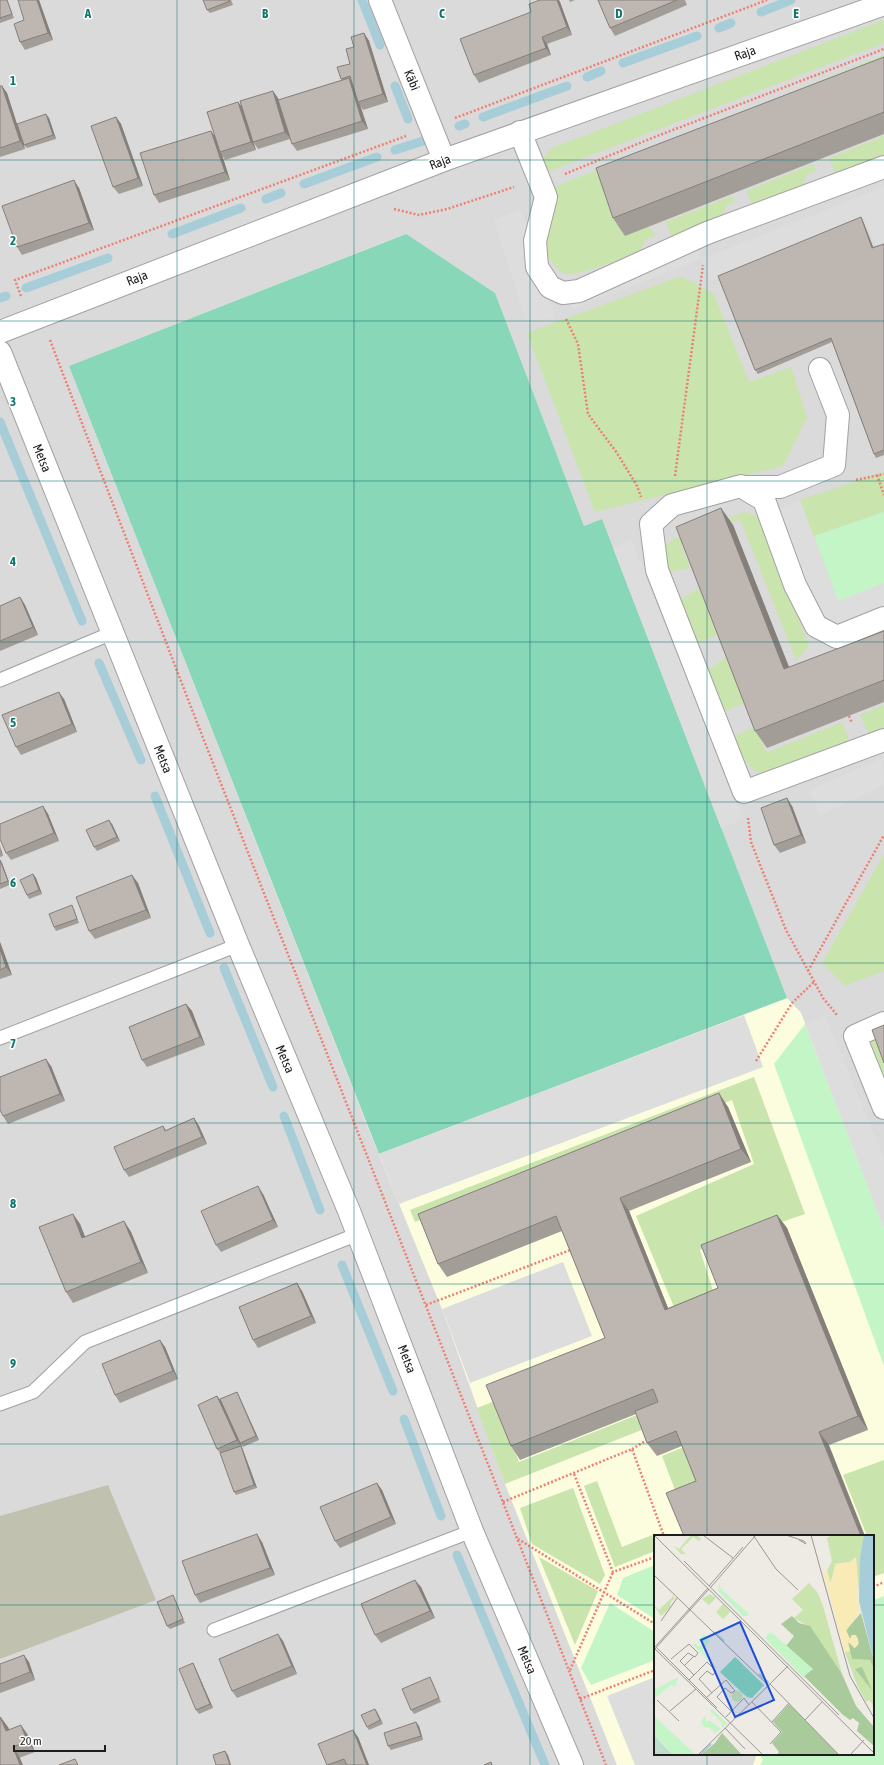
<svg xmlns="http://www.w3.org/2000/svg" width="884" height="1765" viewBox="0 0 884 1765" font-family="'Asap Condensed',sans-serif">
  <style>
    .residential { fill: #dbdada }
    .education { fill: #fcfcde; fill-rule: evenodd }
    .construction { fill: #c1c1b0 }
    .grass { fill: #c9e4ad }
    .park { fill: #c3f5c7 }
    .pitch { fill: #87d7b8 }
    .parking { fill: #ddd }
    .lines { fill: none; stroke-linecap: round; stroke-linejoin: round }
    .stream { stroke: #a7cdd8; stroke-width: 9 }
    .lane-casing { stroke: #a1a1a1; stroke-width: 15 }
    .street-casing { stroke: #a1a1a1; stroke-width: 24 }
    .path { stroke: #ef7f73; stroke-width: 2.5; stroke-dasharray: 2 2; stroke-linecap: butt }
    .lane { stroke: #fff; stroke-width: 13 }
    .street { stroke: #fff; stroke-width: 22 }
    .wall { fill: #a39d98 }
    .shaded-wall { fill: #857f7c }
    .building { fill: #beb6b1; stroke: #857f7c }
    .grid { fill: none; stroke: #0f766e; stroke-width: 1; stroke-opacity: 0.55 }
    .labels { text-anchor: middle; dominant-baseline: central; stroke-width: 3; stroke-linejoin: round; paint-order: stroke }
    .street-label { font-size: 13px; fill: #1d1d1d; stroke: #fff }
    .inset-river { fill: none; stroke: #a7cdd8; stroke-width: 2 }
    .inset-road { fill: none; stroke: #9a9894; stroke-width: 1 }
    .view { fill: #1d4ed8; fill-opacity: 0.15; stroke: #1d4ed8; stroke-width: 2 }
    .inset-edge { fill: none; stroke: #1d1d1d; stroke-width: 2 }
    .grid-label { font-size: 13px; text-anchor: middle; font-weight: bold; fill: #0f766e; stroke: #fff; stroke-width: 3; stroke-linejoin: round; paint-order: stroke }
  </style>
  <rect width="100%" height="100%" fill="#eeeae4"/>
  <path class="residential" d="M0,0h884v1229l-83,-216 -14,-15 -185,-479 -18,7 -89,-233 -90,-59 -336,132 303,772 70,171 175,456h-617z"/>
  <path class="education" d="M787,998l14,15 83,216v536h-267l-112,-281 -63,-175 -63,-155zM655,1536h218v218h-218z"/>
  <path class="construction" d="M108,1485l48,115 -156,59v-143z"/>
  <path class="grass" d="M884,20v23l-337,129 -5,-11 8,-12z
    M884,55v24l-235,147 7,10 -10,3 -7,13c-14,5 -60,24 -72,22 -9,-2 -15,-12 -20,-19l2,-66z
    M884,136v19l-48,20 -7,-17z
    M813,164l3,7 -9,3 -5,13 -48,20 -8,-16z
    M732,196l3,6 -9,4 -4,12 -49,21 -7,-17z
    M681,276l33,18 35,88 42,-15 16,50 -24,49 -188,46 -68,-179z
    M884,472v40l-70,24 -5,-7 -9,-29z
    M745,512l8,2 7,6 49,126 -13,14 -56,-141 -59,26 9,23 -21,4 -8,-17 4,-9 8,-7z
    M699,588l18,47 -19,8 -18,-43z
    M728,656l19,47 -24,8 -16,-40z
    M884,705v26l-14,6 -10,-22z
    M842,722l7,18 -8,4 -4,8 -72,25c-18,-9 -25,-22 -33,-40l24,-11 10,27z
    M884,854v117l-39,15 -23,-23z
    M884,1037v40l-14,-35z
    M754,1077l51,137 -105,36 15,47 -39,15 -40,-96 118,-52 -22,-64 -317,122 -5,-12z
    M495,1401l24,61 143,-57 -18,24 -139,55 -28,-76z
    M684,1447l19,47 -23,9 -18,-47z
    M884,1460v113l-11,4v-41h-6l-24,-61z
    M597,1481l25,66 30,-12 3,9v7l-40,16 -31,-81z
    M573,1488l32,87 -5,9 -68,-40 -12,-36z
    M539,1557l59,34 -23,54z"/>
  <path class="park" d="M884,512v73l-46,16 -24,-65z
    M805,1024l79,205v137l-110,-302z
    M655,1565v54l-38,-24 6,-17z
    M884,1596v169h-124l3,-5 -3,-6h113v-154z
    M610,1603l45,29v28l-64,25 -10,-17z"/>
  <path class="pitch" d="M406,234l89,59 89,233 18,-7 185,479 -408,156 -310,-788z"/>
  <path class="parking" d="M884,187v58l-7,2 -12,-28 -155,62 -9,-22 -128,50 -4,-11 128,-49 4,10z
    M521,209l34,108 -28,8 -33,-105z
    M800,500l38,101 46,-18v28l-46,19 -18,-10 -44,-111z
    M631,539l112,280 -22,9 -108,-280z
    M883,758l1,27 -64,30 -11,-25z
    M744,1015l19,52 -364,137 -20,-50z
    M825,1015l59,143v71l-79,-205z
    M563,1262l29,74 -122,47 -28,-74z
    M655,1677v77h99l2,3 -3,8h-118l-28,-69z"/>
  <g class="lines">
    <path class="stream" d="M362,0l18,45
      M761,12l30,-12
      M719,28l12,-5
      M623,63l74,-27
      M587,77l14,-6
      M395,86l13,33
      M483,117l84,-31
      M459,126l6,-2
      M395,150l28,-9
      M304,184l73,-27
      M266,199l15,-6
      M172,234l69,-26
      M26,288l82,-30
      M0,298l6,-2
      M0,422l82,199
      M99,663l42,97
      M155,796l55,137
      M224,968l49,119
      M284,1116l36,94
      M342,1265l51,126
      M404,1419l37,97
      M457,1555l88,210"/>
    <g class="lane-casing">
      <path id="lane" d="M0,680l112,-47
        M0,1038l238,-93
        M0,1404l33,-12 52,-50 273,-108
        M214,1630l258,-99"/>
    </g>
    <g class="street-casing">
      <path id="street" d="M380,0l64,160
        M520,132l26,65 -11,44 2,26 13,20 13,6 16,-2 128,-58 177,-66
        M0,332l444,-172 440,-156
        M0,352l238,593 111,266 123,320 100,234
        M743,487h37l54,-22 4,-50 -18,-46
        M884,618l-47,19 -21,-11 -21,-41 -31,-85 -23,-14 -69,19 -21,19 6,46 87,222 140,-52
        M884,1023l-29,13 29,72"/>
    </g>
    <path class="path" d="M455,118l312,-118
      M565,174l87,-36 232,-89
      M394,209l25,6 28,-6 67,-22
      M21,296l-6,-16 391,-144
      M566,319l12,25 10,70 29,39 20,33 4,11
      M50,340l139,362 417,1063
      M877,475l7,20
      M675,476l28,-211
      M856,480l28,-6
      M849,716l3,7
      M748,818l3,24 35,88 37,68 14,17
      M808,971l76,-136
      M756,1061l36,-58 22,-21
      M426,1305l147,-56
      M632,1449l17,-10
      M574,1474l39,98 42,-15
      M503,1502l129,-53 32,87
      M518,1539l137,85
      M873,1587l11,-5
      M570,1670l43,-98
      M580,1699l75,-29"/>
    <use href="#lane" class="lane"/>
    <use href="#street" class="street"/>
  </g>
  <path class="wall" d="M0,0l8,2 6,16 -14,5z
    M39,0l14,40 -28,10 -5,-8 4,-22z
    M231,0l2,5 -23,8 -3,-3z
    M569,0h6l-5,2z
    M598,0h87l2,5 -72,31 -5,-8z
    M560,2l12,33 -25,9 4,11 -72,28 -5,-8z
    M364,33l5,8 19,61 -25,8 -3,-5 8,24 -71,22 -5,-7 -2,-5 -32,10 -4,-6 2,7 -31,10 -3,-5 8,25 -71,23 -5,-8 57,-64 3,5 28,-29 31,-16 5,9 64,-20 -1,-1 9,-15 4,-17z
    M884,57v77l-259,102 -12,-18z
    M0,86h2l5,7 18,56 -25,8z
    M116,117l5,7 22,62 -24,8 -6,-7z
    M49,118l7,21 -29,9 -3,-3z
    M79,188l15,42 -72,25 -5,-8z
    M861,217l2,4 10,26 11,-3v211l-8,3 -2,-4 -42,-112 -74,32 -3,-4z
    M721,508l12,17 56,143 95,-37v71l-117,46 -12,-17z
    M20,597l5,8 13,30 -38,16v-45z
    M64,699l13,33 -56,23 -5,-8z
    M43,806l5,8 11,27 -48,19 -5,-7z
    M792,806l14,37 -26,10 -6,-8z
    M112,824l8,17 -23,10 -3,-4z
    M0,846l3,10 -3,1z
    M0,860l2,3 8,22 -10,4z
    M33,874l3,4 6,16 -13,5 -2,-4z
    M138,883l13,35 -56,21 -6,-8z
    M74,909l5,14 -23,8 -2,-4z
    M0,942l12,33 -12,4z
    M186,1004l6,7 13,34 -58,22 -5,-7z
    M51,1066l14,35 -57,23 -5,-8z
    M728,1107l23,55 -122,49 39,97 50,-20 59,-73 10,13 81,202 -39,15 -133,36 -14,-35 -25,10 -10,-13 -11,-29 -116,46 -9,-14 94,-108 -43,-107 -115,46 -9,-13z
    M194,1118l5,8 8,18 -78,33 -5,-7 39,-44 3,4z
    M263,1194l15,33 -57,25 -5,-7z
    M73,1214l7,10 5,13 39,-16 7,11 17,41 -75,30 -7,-11z
    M302,1291l14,32 -58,25 -5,-8z
    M165,1347l13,32 -58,24 -5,-8z
    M237,1392l2,4 20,44 -16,7 -2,-3 2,6 14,38 -21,7 -2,-3 -14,-39 -3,-4v-53l5,6z
    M382,1490l14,34 -56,24 -5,-7z
    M262,1542l13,33 -75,28 -5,-8z
    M421,1587l14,31 -54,25 -6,-8z
    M175,1599l10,24 -15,6 -3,-3z
    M283,1641l14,33 -60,24 -5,-7z
    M29,1662l6,18 -35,13v-29z
    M195,1667l18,41 -14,6 -3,-4z
    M432,1681l9,21 -27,12 -3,-4z
    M377,1712l6,12 -14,6 -2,-3z
    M419,1726l4,14 -32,10 -3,-4z
    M8,1727l1,3 19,5 7,17 -35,13z
    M358,1737l11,28h-42z"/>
  <path class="shaded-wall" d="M37,0h2l14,40 -5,-7z
    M557,0h2l1,2 12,33 -5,-8z
    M364,33l5,8 19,61 -5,-8z
    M542,37l5,7 4,11 -5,-7z
    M349,78l5,7 4,17 2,3 8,24 -6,-8z
    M2,86l5,7 18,56 -5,-8z
    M273,91l5,7 13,41 -6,-7z
    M238,102l6,7 9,33 3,8 -5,-8z
    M46,114l3,4 7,21 -3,-4z
    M116,117l5,7 22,62 -5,-8z
    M211,131l5,7 4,14 2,3 8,25 -5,-8z
    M74,180l5,8 15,42 -5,-7z
    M861,217l2,4 12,31 -3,-4z
    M721,508l12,17 64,162 -13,-18z
    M20,597l5,8 13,30 -5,-8z
    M59,692l5,7 13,33 -5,-8z
    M787,798l5,8 14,37 -5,-8z
    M43,806l5,8 11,27 -5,-8z
    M109,820l3,4 8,17 -3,-4z
    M0,846l3,10 -2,-4z
    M0,860l2,3 8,22 -2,-4z
    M33,874l3,4 6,16 -3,-4z
    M132,875l6,8 13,35 -5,-8z
    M0,942l12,33 -6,-8 -6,-18z
    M186,1004l6,7 13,34 -5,-8z
    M46,1059l5,7 14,35 -5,-7z
    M719,1093l9,14 23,55 -10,-13z
    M194,1118l5,8 8,18 -5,-7z
    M258,1186l5,8 15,33 -5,-7z
    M620,1198l9,13 45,112 -9,-13z
    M73,1214l7,10 10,25 -8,-11z
    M777,1215l10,13 81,202 -10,-14z
    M124,1221l7,11 17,41 -7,-11z
    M297,1283l5,8 14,32 -5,-7z
    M160,1340l5,7 13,32 -5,-8z
    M237,1392l2,4 20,44 -3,-4z
    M217,1396l6,8 19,43 -5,-7z
    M819,1432l10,13 36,91h-4z
    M241,1446l2,4 14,38 -3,-3z
    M377,1483l5,7 14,34 -5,-7z
    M257,1534l5,8 13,33 -5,-7z
    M415,1580l6,7 14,31 -5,-7z
    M278,1634l5,7 14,33 -5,-8z
    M24,1655l5,7 6,18 -5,-8z
    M193,1663l2,4 18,41 -3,-4z
    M375,1709l2,3 6,12 -3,-4z
    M0,1716l8,11 6,14 -8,-10z
    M416,1722l3,4 4,14 -2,-4z
    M21,1725l7,10 7,17 -8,-11z
    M353,1730l5,7 11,28h-2z
    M13,1747l7,11 3,7h-3z
    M225,1751l3,4 3,10h-1z"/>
  <path class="building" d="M0,0h7l5,14 -12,4z
    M18,0h19l11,33 -28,9 -6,-18 10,-4z
    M203,0h27v1l-23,9z
    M540,0h17l10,27 -25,10 4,11 -72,27 -14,-36 71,-27 -2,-8z
    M598,0h79l-67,28z
    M364,33l19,61 -25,8 -8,-26 -9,3 -4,-12 13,-3 -4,-15 8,-2 -3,-10z
    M884,57v55l-271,106 -17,-50z
    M349,78l13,43 -70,23 -14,-44z
    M0,86h2l18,55 -20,7z
    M273,91l12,41 -32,10 -13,-41z
    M238,102l13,40 -31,10 -13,-40z
    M46,114l7,21 -29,10 -7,-21z
    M116,117l22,61 -25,9 -22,-61z
    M211,131l14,41 -71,23 -14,-42z
    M74,180l15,43 -72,24 -15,-41z
    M861,217l11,31 12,-4v206l-10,4 -43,-116 -76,32 -37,-94z
    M721,508l63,161 100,-38v49l-129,51 -79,-204z
    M20,597l13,30 -33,14v-35z
    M59,692l13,32 -56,23 -14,-32z
    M787,798l14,37 -27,10 -13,-37z
    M43,806l11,27 -48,20 -6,-14v-15z
    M109,820l8,17 -23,10 -8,-17z
    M0,860l8,21 -8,3z
    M33,874l6,16 -12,5 -7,-15z
    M132,875l14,35 -57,21 -13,-34z
    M72,905l5,14 -23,8 -5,-13z
    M0,949l6,18 -6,3z
    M186,1004l14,33 -58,23 -13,-33z
    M884,1025v38l-12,-33z
    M46,1059l14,35 -57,22 -3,-6v-33z
    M719,1093l22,56 -121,49 45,112 53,-22 -17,-43 76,-30 81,201 -39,16 42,104h-177l-18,-43 30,-12 -20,-50 -29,12 -12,-32 23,-9 -5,-13 -142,57 -25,-61 119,-47 -49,-122 -118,48 -20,-50z
    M194,1118l8,19 -78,33 -10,-23 49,-21 2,5z
    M258,1186l15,34 -57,25 -15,-34z
    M73,1214l9,24 42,-17 17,41 -75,30 -27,-65z
    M297,1283l14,33 -58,24 -14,-33z
    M160,1340l13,31 -58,24 -13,-31z
    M237,1392l19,44 -16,7 -20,-44z
    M217,1396l20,44 -20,9 -19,-44z
    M241,1446l13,39 -20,7 -14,-39z
    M377,1483l14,34 -56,24 -15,-34z
    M257,1534l13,34 -75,27 -13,-34z
    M415,1580l15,31 -55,24 -14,-31z
    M173,1595l10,24 -16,7 -10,-24z
    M278,1634l14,32 -60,25 -13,-32z
    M24,1655l6,17 -30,12v-20z
    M193,1663l17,41 -14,6 -17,-41z
    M430,1677l9,21 -28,12 -9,-21z
    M375,1709l5,11 -13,7 -6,-12z
    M0,1717l6,14 15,-6 6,16 -14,6 7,18h-20z
    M416,1722l5,14 -33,10 -4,-13z
    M353,1730l14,35h-20l-3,-6 -17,6 -9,-21z
    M225,1751l5,14h-14l-3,-10z
    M75,1759l3,6h-19z
    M491,1762l1,3h-8z"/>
  <path class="grid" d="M177,0v1765M354,0v1765M530,0v1765M707,0v1536M0,160h884M0,321h884M0,481h884M0,642h884M0,802h884M0,963h884M0,1123h884M0,1284h884M0,1444h884M0,1605h655M873,1605h11M707,1754v11"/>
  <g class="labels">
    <g class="street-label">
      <text transform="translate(745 53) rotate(-19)">Raja</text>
      <text transform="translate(412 80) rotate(68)">Käbi</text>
      <text transform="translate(440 162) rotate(-21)">Raja</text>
      <text transform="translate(137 278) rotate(-21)">Raja</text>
      <text transform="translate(42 458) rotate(68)">Metsa</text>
      <text transform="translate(163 759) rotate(68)">Metsa</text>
      <text transform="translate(285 1059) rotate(67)">Metsa</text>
      <text transform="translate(407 1359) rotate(69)">Metsa</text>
      <text transform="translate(527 1660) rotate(67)">Metsa</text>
    </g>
  </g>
  <g transform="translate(654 1535)">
    <rect width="220" height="220" fill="#eeeae4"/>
    <path d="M37,0h6l4,4 -2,2 -6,-4 -12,12 5,5h-5l-7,-8 5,3zM178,0h33l-3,20 -1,58 -5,-55 -6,4 -14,2 -6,20 -3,-13 5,-10 -5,-23zM155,48l9,10 5,13 19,68 -36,-49 -12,-7 9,-8 -11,-11zM16,57l5,6 -4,4 -1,6 -9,8 -7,-11 5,5 14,-14zM56,59l6,4 -7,7 -7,-6zM69,69l7,8 -7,7 -7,-7zM196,116l2,8 18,1 4,9v38l-5,-7 -3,2 -9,-17 -12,-33zM77.5 161a5.5 5.5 0 1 1 11 0a5.5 5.5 0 1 1-11 0Z" fill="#c9e4ad"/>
    <path d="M207,78l13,48v8l-4,-9 -18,-1 -4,-16 1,-1 5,6 4,-3v-7l-6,-3 -2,4 -4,-9zM138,81l7,7 11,3 32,48 14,32 18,21 -1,18 -16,-14 2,-8 -6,-5 -3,2 -8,-6 -38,-38 8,-7 -26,-23 8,-10 -13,-12zM208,132l10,23 -17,-21zM135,169l50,51h-62l2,-3 -7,-9 10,-11 -9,-10zM68,198l20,22h-41l14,-12z" fill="#a9ca9b"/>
    <path d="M0,200l7,8 12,12h-19z" fill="#c2dbcf"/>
    <path d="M202,22l3,56 -13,18 4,8 2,-4h4l3,8 -4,5 -7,-6 2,9 -5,1 -22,-81h4l4,13 4,-20 15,-2z" fill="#f9ebb6"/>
    <path d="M65,48l2,6 28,25 -2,2h-4l-25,-25zM116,97l7,5 36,32 -10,8 -38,-39zM50,99l6,7 -8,9 17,21 -26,-26 2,-2 4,4 3,-3 -4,-4zM24,142l-3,10 -4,-2 2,-2 -19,16v-9zM58,174l15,14 -5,5 -1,-6 -11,-11zM0,181l41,38 -1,1h-21l-12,-12 -7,-8zM51,181l1,6 3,-2 12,9 -6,4 -5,-5 -6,-1 -3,-5z" fill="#c3f5c7"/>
    <path d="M81,122l29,28 -12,13 -5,-1 -27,-25z" fill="#87d7b8"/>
    <path d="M210,0h10v126l-15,-60 1,-43z" fill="#a7cdd8"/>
    <path class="inset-river" d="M60,97l10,9M105,139l10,9M46,220l11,-11"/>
    <path class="inset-road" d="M0,0l220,218M49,0l30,23M99,0l23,34 22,21M132,0l18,6 2,3 -7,-4M157,0l39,141 24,42M30,26l155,154M0,40l114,110M55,51l34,-39M57,52l45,-52M7,86l16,-23M0,110l63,63M1,112l53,-59M0,113l109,107M0,115l55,-61M17,124l18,-15 9,9 -3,4 -7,-4 -8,8 14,14M31,130l9,-9M35,145l18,-18 9,9 -3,4 -6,-4 -8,8 13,14M116,149l69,71M52,163l20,-18 9,11 -4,2 -6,-5 -8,9 14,14M3,165l22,21M98,167l29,30 -11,12M16,176l26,-22M72,182l18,-19 5,7M151,185l17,-18M118,187l17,-19M71,193l20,21M44,220l90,-89M196,220l14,-15"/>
    <path class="view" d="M86,87l34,78 -39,17 -34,-77z"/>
    <rect width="220" height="220" class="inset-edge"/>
  </g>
  <g class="grid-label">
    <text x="88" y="18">A</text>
    <text x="265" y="18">B</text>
    <text x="442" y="18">C</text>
    <text x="619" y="18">D</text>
    <text x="796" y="18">E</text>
    <text x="13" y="85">1</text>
    <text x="13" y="245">2</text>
    <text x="13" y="406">3</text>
    <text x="13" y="566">4</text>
    <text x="13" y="727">5</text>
    <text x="13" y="887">6</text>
    <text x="13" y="1048">7</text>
    <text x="13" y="1208">8</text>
    <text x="13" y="1368">9</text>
  </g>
  <path d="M14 1745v6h91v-6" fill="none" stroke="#1d1d1d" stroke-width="2"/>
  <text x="20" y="1745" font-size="12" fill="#1d1d1d" stroke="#ffffff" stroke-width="3" paint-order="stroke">20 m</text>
</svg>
